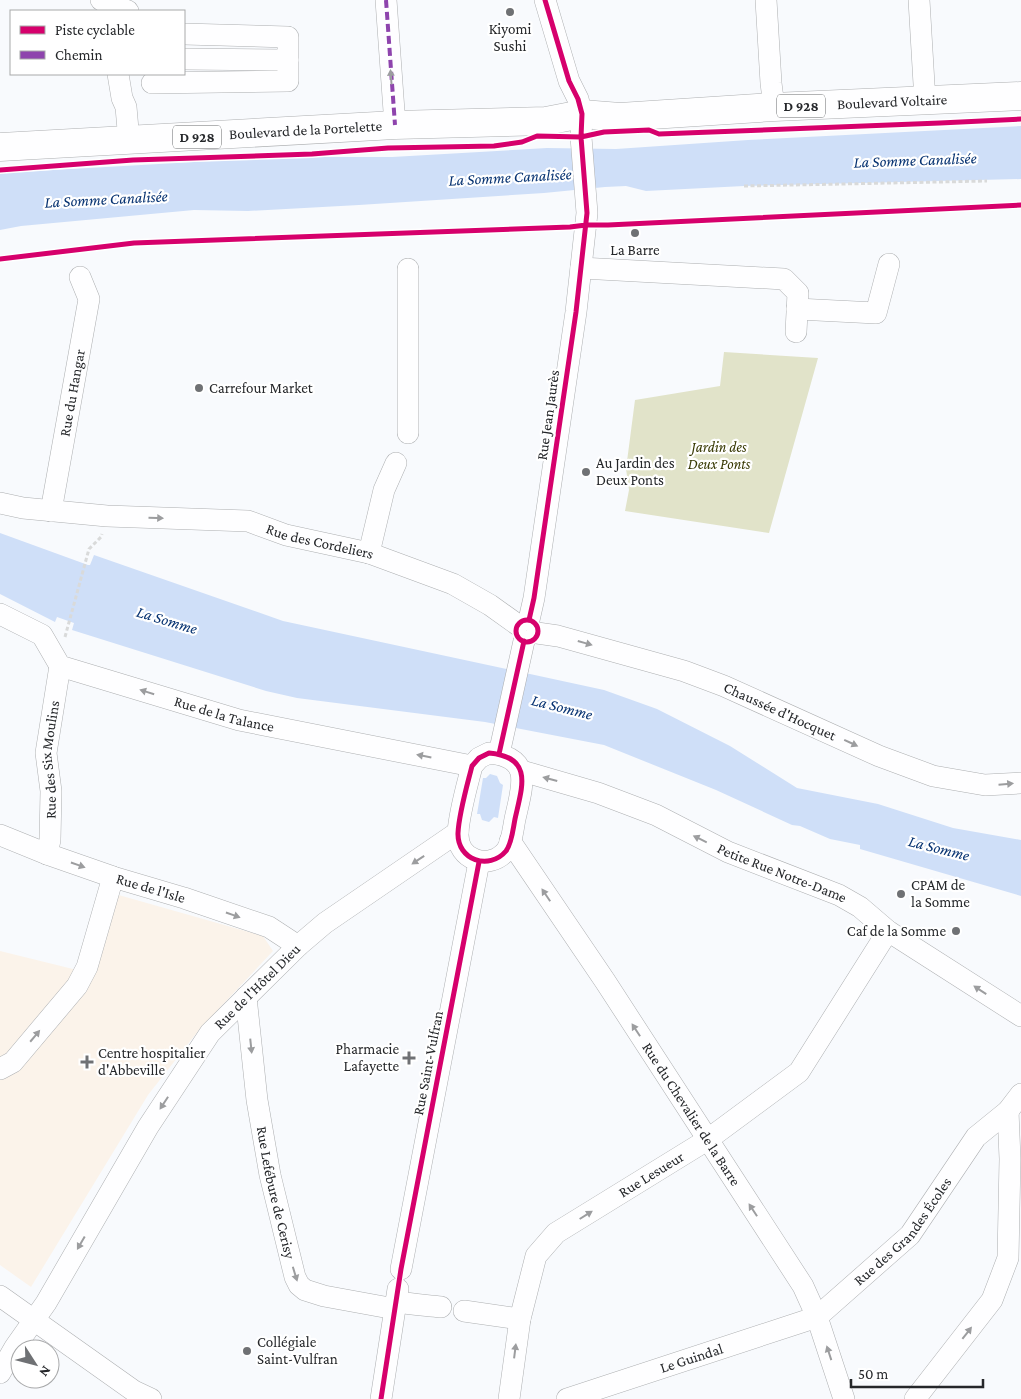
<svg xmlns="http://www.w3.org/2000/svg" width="1021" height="1399" viewBox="0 0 1021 1399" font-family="'Crimson Pro',serif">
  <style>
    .medical { fill: #fbf3ea }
    .green { fill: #e1e3c9 }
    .water { fill: #cfdff8 }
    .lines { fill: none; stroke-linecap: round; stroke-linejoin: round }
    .minor-casing { stroke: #adafb1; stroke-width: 22 }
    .major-casing { stroke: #adafb1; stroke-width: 29 }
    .path { stroke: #d9dada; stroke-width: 3; stroke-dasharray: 4 2.5; stroke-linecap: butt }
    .minor { stroke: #fefeff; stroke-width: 21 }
    .major { stroke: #fefeff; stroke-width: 28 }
    .quiet { stroke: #8e44ad; stroke-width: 4; stroke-dasharray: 8 4; stroke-linecap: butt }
    .cycleway-casing { stroke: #fff; stroke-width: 8 }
    .cycleway { stroke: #d6006c; stroke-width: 5 }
    .oneway { fill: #9c9d9f }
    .poi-dot { fill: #6f7174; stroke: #fff; stroke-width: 2 }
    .labels { text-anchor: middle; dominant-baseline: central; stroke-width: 4.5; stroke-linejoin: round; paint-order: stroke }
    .shield { fill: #fff; stroke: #66686a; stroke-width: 1 }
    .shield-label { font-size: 14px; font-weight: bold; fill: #25272a }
    .poi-label { font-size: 15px; fill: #25272a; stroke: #fff; text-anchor: start }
    .street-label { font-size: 15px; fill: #25272a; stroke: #fff }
    .park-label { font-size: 15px; font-style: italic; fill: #373802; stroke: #fff }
    .water-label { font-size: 16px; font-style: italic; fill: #063271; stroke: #fff }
  </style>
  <rect width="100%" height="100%" fill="#f8fafd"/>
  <path class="medical" d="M101,890l162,46 10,15 -74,79 -51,65 -117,192 -31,-22v-314l77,19z"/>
  <path class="green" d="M724,352l94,6 -49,175 -144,-22 4,-21 -3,-21 9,-69 85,-14z"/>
  <path class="water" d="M1021,126v53l-277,7 -98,5 -20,-5 -21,1 -61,6 -185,12 -111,6 -54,-1 -173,16 -21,4v-57l282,-16h110l155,-9 69,1 132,-9z
    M0,533l88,32h2l4,-10 189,66 321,69 53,19 73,37 67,42 81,16 75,24 68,12v56l-161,-47v-4l-30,-6 -30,-13 -8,-1 -76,-35 -112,-45 -119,-23 -188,-24 -31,-7 -194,-61 2,-7 -17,-6 -2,5 -55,-28z
    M490,774l7,2 3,7 3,2 -5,33 -4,-1 -5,5 -7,-2 -2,-6h-3l6,-36h3z"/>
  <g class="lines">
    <g class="minor-casing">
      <g id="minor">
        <path d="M101,0l27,11"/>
        <path d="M386,0l9,125"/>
        <path d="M766,0l5,83 3,24"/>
        <path d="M919,0l6,101"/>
        <path d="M184,59l104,1"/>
        <path d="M118,74l4,24 4,9 3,34"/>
        <path d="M152,83l136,-2v-44l-104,-3"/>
        <path d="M581,268l203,11 14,14 -2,39"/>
        <path d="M408,269v164"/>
        <path d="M797,309l79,4 13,-49"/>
        <path id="s1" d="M0,503l23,5 84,8 141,5 38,14 83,18 84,31 37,21 28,20"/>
        <path id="s2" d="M51,511l38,-212 -9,-22"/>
        <path d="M369,553l15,-63 12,-27"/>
        <path id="s3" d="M0,614l42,21 18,31 179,54 233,46"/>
        <path d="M529,620l5,-22 42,-286 11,-99 -6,-76 1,-23 -4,-15 -9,-18 -24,-81"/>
        <path id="s4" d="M537,633l21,3 126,35 40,15 155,70 54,20 52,9 36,-2"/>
        <path d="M489,753c45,4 33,34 26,66 -2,10 -3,24 -9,32 -17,20 -49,9 -48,-18 1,-20 9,-47 14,-67l7,-8z"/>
        <path d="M499,754l25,-113"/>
        <path id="s5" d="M522,771l76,22 58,22 72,37 111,43 21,12 28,24 133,85"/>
        <path id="s6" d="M0,835l47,19 66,23 71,21 85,29 29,19"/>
        <path id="s7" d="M510,841l95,140 198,305 14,31 27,82"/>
        <path id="s8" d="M47,854l3,-14 1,-49 -5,-38 14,-87"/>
        <path id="s9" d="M246,997l11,103 13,75 25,102 4,8 6,5 19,6 71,13"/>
        <path d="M0,1069l13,-7 64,-76 10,-19 26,-90"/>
        <path d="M401,1269l78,-407"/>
        <path d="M0,1296l134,95 17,8"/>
        <path d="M396,1301c15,4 29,4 45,6"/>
        <path d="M464,1311l56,8"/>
        <path id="s10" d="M0,1373l15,-26 31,-44 102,-176 62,-94 88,-87 27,-23 133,-91"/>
        <path d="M381,1399l17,-110"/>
        <path id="s11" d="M509,1399l11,-80 16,-63 20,-23 151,-93 92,-68 89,-141"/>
        <path id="s12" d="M567,1399l250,-82 93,-82 66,-98 32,-26 13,-17"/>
        <path d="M915,1399l77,-99 16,-42 2,-99 -2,-48"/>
      </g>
    </g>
    <g class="major-casing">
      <g id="major">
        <path id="s13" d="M0,147l395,-22 151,-4 36,-7 38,3 154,-10 247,-11"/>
      </g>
    </g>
    <path class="path" d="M744,186l243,-5
      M65,637l24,-88 12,-12 1,-3"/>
    <use href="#minor" class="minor"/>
    <use href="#major" class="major"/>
    <path class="quiet" d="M386,0l9,125"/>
    <g class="cycleway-casing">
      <path id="cycleway" d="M0,170l133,-10 179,-6 76,-6 106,-2 28,-4 15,-6 44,1 23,-5 45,-2 10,4 281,-11 81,-4
        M0,259l134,-16 436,-16 16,-2h22l413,-20
        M529,620l5,-22 42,-286 11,-99 -6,-76 1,-23 -4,-15 -9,-18 -24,-81
        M516 631a11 11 0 1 1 22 0a11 11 0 1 1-22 0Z
        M489,753c45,4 33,34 26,66 -2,10 -3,24 -9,32 -17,20 -49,9 -48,-18 1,-20 9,-47 14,-67l7,-8z
        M499,754l25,-113
        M381,1399l20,-130 78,-407"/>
    </g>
    <use href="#cycleway" class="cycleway"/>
  </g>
  <defs><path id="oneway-solid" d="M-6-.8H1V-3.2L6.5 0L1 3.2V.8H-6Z" transform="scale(1.25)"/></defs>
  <g class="oneway">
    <use href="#oneway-solid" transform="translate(391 77) rotate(-94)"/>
    <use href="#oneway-solid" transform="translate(156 518) rotate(2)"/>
    <use href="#oneway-solid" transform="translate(585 643) rotate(16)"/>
    <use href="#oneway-solid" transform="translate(147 692) rotate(-163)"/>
    <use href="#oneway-solid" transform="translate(851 743) rotate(25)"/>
    <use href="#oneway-solid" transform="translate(424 756) rotate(-169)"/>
    <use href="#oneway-solid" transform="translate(550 779) rotate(-165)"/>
    <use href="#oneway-solid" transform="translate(1006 784) rotate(-5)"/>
    <use href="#oneway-solid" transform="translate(700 839) rotate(-154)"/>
    <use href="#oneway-solid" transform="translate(418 860) rotate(146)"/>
    <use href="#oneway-solid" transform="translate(78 865) rotate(19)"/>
    <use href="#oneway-solid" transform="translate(546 895) rotate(-124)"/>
    <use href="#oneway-solid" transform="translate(233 915) rotate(19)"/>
    <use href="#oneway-solid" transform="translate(980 990) rotate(-147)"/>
    <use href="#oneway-solid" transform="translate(636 1030) rotate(-123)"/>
    <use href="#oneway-solid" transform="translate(35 1036) rotate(-50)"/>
    <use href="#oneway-solid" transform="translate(251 1046) rotate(84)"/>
    <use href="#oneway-solid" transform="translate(164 1103) rotate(123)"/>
    <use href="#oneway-solid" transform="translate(753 1210) rotate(-123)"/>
    <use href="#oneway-solid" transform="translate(586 1215) rotate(-32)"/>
    <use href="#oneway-solid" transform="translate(81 1243) rotate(120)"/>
    <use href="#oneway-solid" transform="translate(295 1274) rotate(73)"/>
    <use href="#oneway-solid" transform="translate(967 1333) rotate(-52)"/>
    <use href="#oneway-solid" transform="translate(515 1351) rotate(-83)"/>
    <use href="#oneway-solid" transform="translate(829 1353) rotate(-108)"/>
  </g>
  <g class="poi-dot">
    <circle cx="510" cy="12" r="5"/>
    <circle cx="635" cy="233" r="5"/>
    <circle cx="199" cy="388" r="5"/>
    <circle cx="586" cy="472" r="5"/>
    <circle cx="901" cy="894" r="5"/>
    <circle cx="956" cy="931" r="5"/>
    <path d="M406.5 1050.5h5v5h5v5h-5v5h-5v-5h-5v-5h5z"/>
    <path d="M84.5 1054.5h5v5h5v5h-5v5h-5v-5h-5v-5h5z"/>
    <circle cx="247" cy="1351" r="5"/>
  </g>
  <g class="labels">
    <g class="shield">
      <rect x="777" y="94.5" width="48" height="23" rx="4"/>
      <rect x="173" y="125.5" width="48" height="23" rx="4"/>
    </g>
    <g class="shield-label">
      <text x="801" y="106">D 928</text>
      <text x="197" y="137">D 928</text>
    </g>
    <g class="poi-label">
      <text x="510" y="29" text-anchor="middle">Kiyomi<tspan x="510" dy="17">Sushi</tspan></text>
      <text x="635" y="250" text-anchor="middle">La Barre</text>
      <text x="209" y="388">Carrefour Market</text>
      <text x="596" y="463">Au Jardin des<tspan x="596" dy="17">Deux Ponts</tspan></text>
      <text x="911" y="885">CPAM de<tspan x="911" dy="17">la Somme</tspan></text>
      <text x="946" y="931" text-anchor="end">Caf de la Somme</text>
      <text x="399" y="1049" text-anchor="end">Pharmacie<tspan x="399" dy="17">Lafayette</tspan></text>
      <text x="98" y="1053">Centre hospitalier<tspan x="98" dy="17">d'Abbeville</tspan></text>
      <text x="257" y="1342">Collégiale<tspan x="257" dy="17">Saint-Vulfran</tspan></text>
    </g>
    <g class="street-label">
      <text stroke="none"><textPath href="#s13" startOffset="894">Boulevard Voltaire</textPath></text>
      <text stroke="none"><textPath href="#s13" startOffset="306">Boulevard de la Portelette</textPath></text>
      <text stroke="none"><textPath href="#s2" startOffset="120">Rue du Hangar</textPath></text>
      <text transform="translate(548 415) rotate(-82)">Rue Jean Jaurès</text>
      <text stroke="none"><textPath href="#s1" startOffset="324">Rue des Cordeliers</textPath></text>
      <text stroke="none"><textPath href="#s4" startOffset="256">Chaussée d'Hocquet</textPath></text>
      <text stroke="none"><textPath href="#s3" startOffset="254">Rue de la Talance</textPath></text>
      <text stroke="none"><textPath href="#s8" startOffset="95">Rue des Six Moulins</textPath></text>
      <text stroke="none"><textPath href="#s5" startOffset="280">Petite Rue Notre-Dame</textPath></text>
      <text stroke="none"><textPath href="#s6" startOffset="160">Rue de l'Isle</textPath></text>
      <text stroke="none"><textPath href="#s10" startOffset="466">Rue de l'Hôtel Dieu</textPath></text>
      <text transform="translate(428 1063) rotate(-79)">Rue Saint-Vulfran</text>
      <text stroke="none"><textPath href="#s7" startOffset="328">Rue du Chevalier de la Barre</textPath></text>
      <text stroke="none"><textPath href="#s11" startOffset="288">Rue Lesueur</textPath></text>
      <text stroke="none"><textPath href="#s9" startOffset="198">Rue Lefébure de Cerisy</textPath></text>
      <text stroke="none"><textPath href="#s12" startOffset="385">Rue des Grandes Écoles</textPath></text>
      <text stroke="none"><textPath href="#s12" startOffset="131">Le Guindal</textPath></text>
    </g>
    <g class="park-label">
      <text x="719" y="447">Jardin des<tspan x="719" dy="17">Deux Ponts</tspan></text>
    </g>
    <g class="water-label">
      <text transform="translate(915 160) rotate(-2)">La Somme Canalisée</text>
      <text transform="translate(510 177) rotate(-3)">La Somme Canalisée</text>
      <text transform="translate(106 199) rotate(-3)">La Somme Canalisée</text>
      <text transform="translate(167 620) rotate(17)">La Somme</text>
      <text transform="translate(562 707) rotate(14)">La Somme</text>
      <text transform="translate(939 848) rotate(14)">La Somme</text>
    </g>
  </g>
  <rect x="10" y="10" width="175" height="65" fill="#ffffff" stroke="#a8a9aa"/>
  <rect x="20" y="26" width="25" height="8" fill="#d6006c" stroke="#a8a9aa"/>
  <text x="55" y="35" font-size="15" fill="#25272a">Piste cyclable</text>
  <rect x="20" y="51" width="25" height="8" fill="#8e44ad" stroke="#a8a9aa"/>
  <text x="55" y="60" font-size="15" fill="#25272a">Chemin</text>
  <g transform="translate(35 1364) rotate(126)"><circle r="24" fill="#ffffff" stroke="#a8a9aa"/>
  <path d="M0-4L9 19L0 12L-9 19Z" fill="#6f7174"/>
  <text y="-8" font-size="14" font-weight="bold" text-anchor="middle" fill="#25272a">N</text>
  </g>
  <path d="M851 1379v8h132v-8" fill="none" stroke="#25272a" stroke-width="2.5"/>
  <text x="858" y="1379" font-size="15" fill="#25272a" stroke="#ffffff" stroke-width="4" paint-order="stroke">50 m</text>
</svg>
